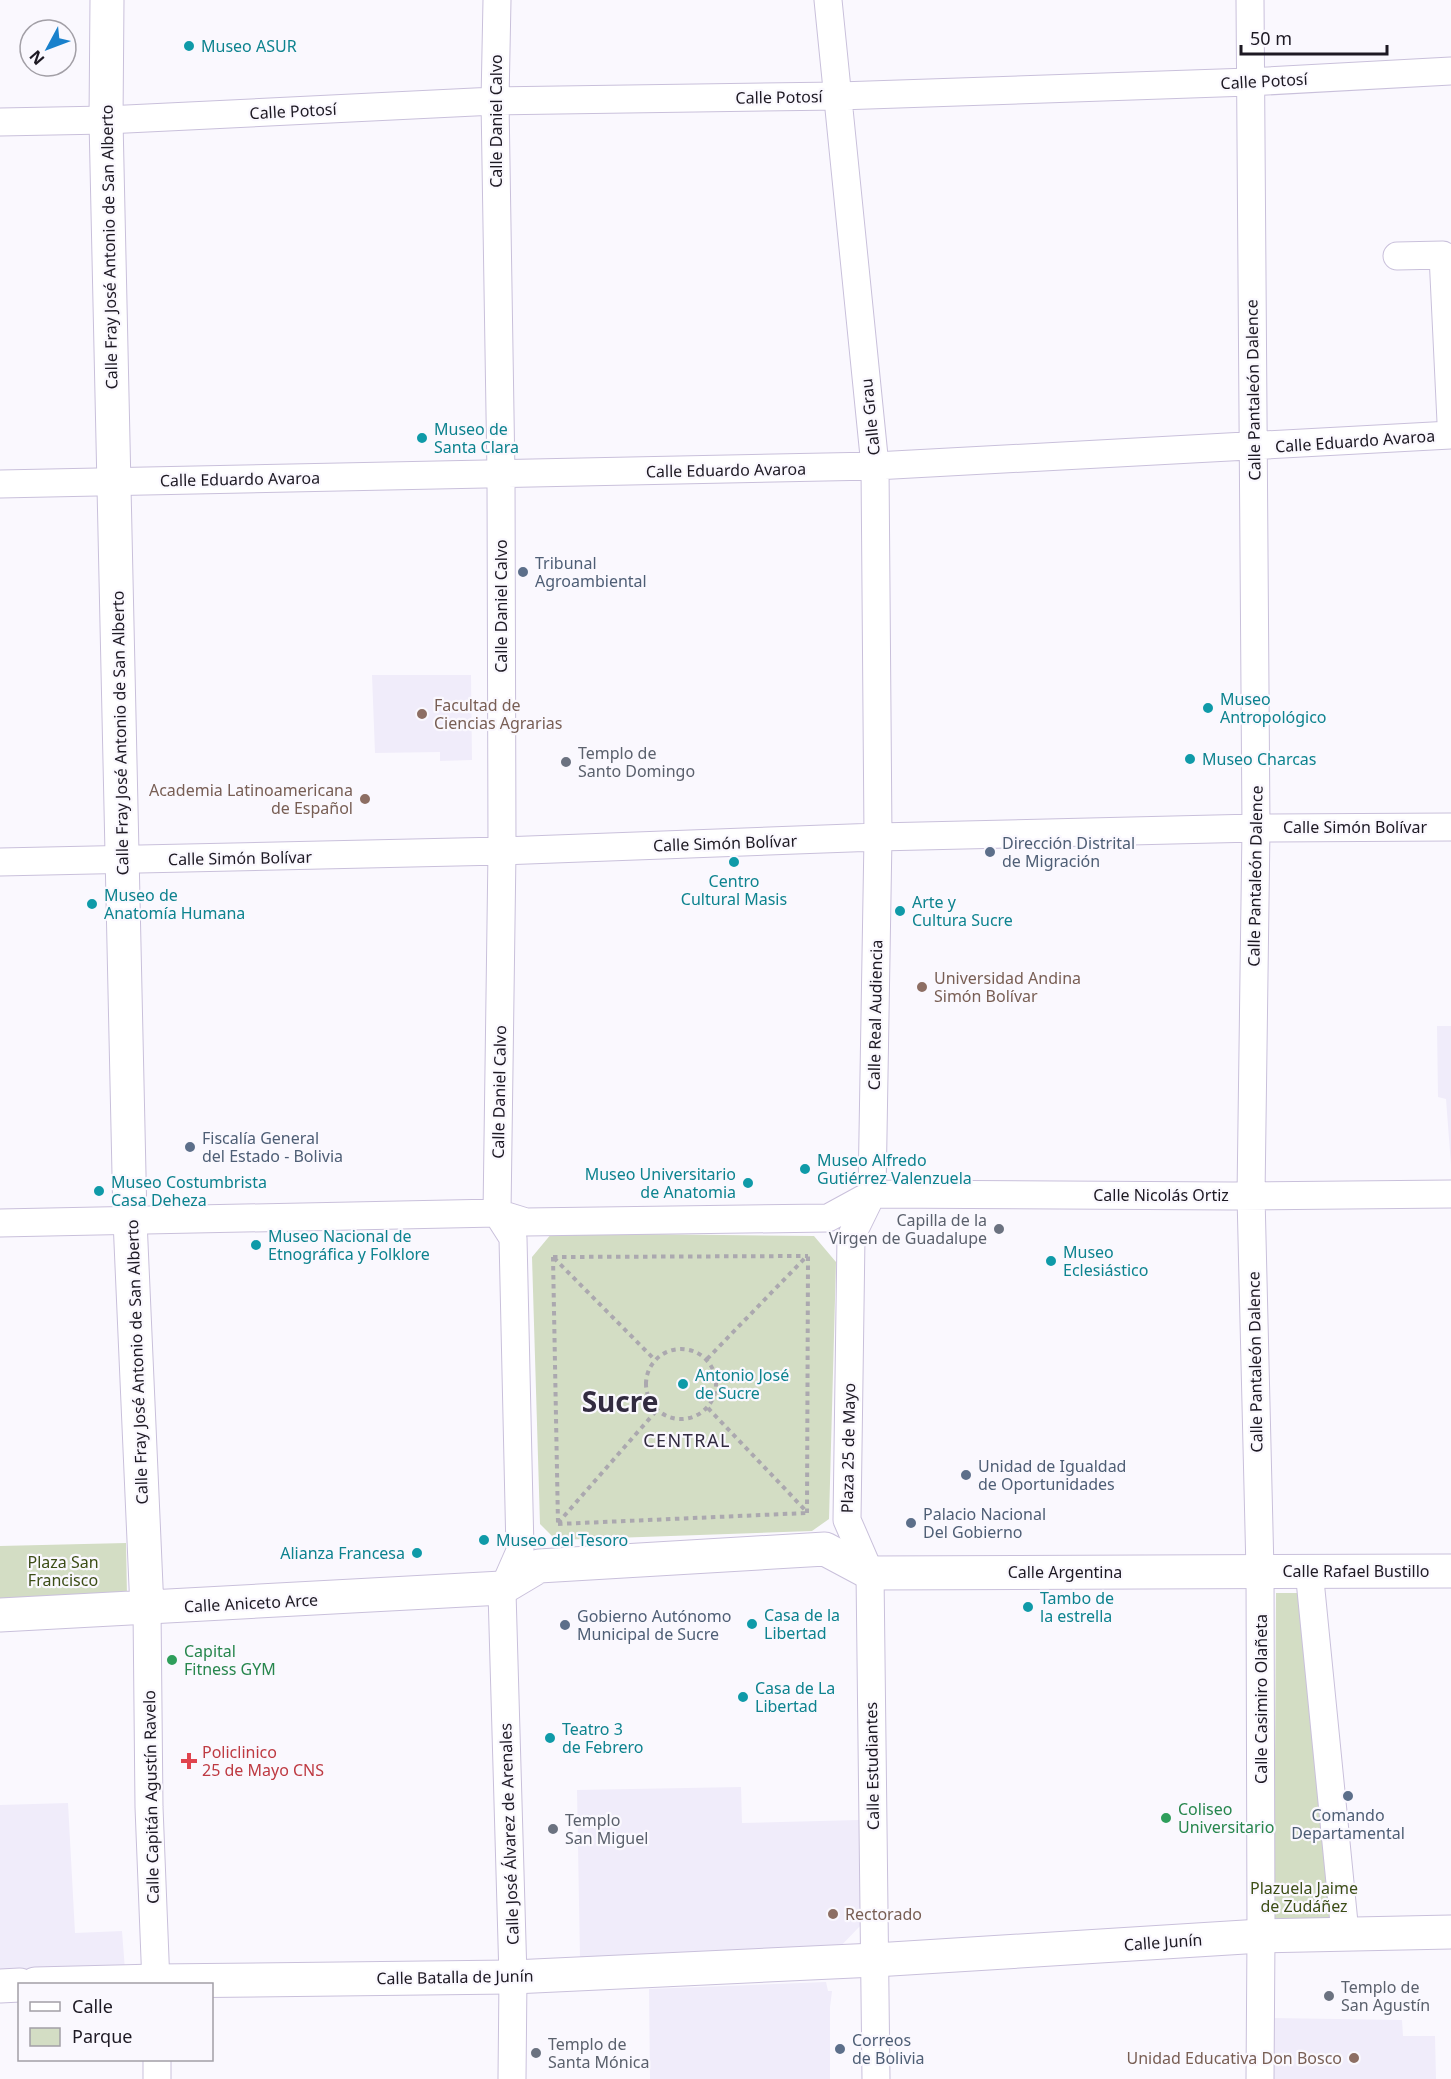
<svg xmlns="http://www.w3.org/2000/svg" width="1451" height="2079" viewBox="0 0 1451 2079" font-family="'Noto Sans',sans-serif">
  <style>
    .built { fill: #f0ecfa }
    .green { fill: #d3ddc4 }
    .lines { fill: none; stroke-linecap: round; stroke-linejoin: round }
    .minor-casing { stroke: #c9c0db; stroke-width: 29 }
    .major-casing { stroke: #c9c0db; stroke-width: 35 }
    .path { stroke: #aba8af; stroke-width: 4; stroke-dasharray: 4.5 4.5; stroke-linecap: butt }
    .minor { stroke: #fff; stroke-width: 27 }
    .major { stroke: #fff; stroke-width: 33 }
    .culture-dot { fill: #0f9aa8; stroke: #faf8fe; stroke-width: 2 }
    .service-dot { fill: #5c6f8a; stroke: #faf8fe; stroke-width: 2 }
    .education-dot { fill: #8d6e63; stroke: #faf8fe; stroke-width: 2 }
    .worship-dot { fill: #6b7280; stroke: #faf8fe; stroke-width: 2 }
    .leisure-dot { fill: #2e9e5b; stroke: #faf8fe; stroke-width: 2 }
    .health-dot { fill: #e0444e; stroke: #faf8fe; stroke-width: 2 }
    .labels { text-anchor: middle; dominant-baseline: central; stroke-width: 4.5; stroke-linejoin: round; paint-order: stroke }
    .culture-label { font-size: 16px; fill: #0d838f; stroke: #faf8fe; text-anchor: start }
    .street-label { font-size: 16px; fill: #1d1923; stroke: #faf8fe }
    .service-label { font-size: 16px; fill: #4e5e75; stroke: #faf8fe; text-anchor: start }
    .education-label { font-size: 16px; fill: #785e54; stroke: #faf8fe; text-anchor: start }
    .worship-label { font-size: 16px; fill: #5b616d; stroke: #faf8fe; text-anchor: start }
    .park-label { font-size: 16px; fill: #3c4d16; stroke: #faf8fe }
    .leisure-label { font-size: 16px; fill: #27864d; stroke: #faf8fe; text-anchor: start }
    .health-label { font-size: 16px; fill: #be3a42; stroke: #faf8fe; text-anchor: start }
    .neighbourhood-label { font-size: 18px; letter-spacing: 1.5px; fill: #322b40; stroke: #faf8fe }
    .town-label { font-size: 28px; font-weight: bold; fill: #322b40; stroke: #faf8fe }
  </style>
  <rect width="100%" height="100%" fill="#faf8fe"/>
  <path class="built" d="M372,675h99l1,85 -32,1v-9l-65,1z
    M1437,1026h14v139l-5,-66 -8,-2z
    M741,1787l1,36 117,-3 3,104 -27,28 -255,7 -3,-169z
    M68,1803l7,130 47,-2 3,39 -125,3v-168z
    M826,1982l2,9h4l-2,16v72h-180l-1,-90z
    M1272,2018l130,2 1,16h32l1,43h-164z"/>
  <path class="green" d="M552,1233l262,3 22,26 -7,257 -17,12 -256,9 -16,-16 -8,-267z
    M126,1543l1,53 -127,3v-53z
    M1276,1593h26l34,327 -62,6z"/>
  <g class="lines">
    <g class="minor-casing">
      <path id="minor" d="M828,0l47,466 3,371 -6,357 -21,43 -4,283 23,53 6,506
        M1250,0l6,828 -5,368 9,375 1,365 -1,143
        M0,122l106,-2 389,-19 344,-5 410,-14 202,-11
        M1397,256l46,-1 8,167
        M0,484l875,-18 576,-31
        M0,862l502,-11 376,-14 378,-9 195,-1
        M497,1213l5,-362 -1,-376 -6,-374 2,-101
        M497,1213l16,25 7,313 -18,41 11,385 -1,102
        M0,1223l497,-10 29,9 302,-4 44,-24 361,2 218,-2
        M1309,1570l36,363
        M147,1609l2,198 7,177
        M157,2060v19"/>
    </g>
    <g class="major-casing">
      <path id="major" d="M107,0l-1,120 24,1100 17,389
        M0,1615l502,-27 37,-22 286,-17 45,24 581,-2
        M35,1984l121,-3 357,-4 362,-17 386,-24 190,-4
        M0,1986l20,-1"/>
    </g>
    <path class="path" d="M553,1257l5,267
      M553,1257l255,-1
      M554,1258l101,102
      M646 1384a35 35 0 1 1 70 0a35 35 0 1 1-70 0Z
      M707,1359l100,-103
      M708,1408l99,104
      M807,1513l1,-257
      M558,1523l99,-113
      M558,1524l249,-11"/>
    <use href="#minor" class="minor"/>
    <use href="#major" class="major"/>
  </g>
  <g class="culture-dot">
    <circle cx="189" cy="46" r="6"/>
    <circle cx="422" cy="438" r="6"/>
    <circle cx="1208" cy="708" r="6"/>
    <circle cx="1190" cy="759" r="6"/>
    <circle cx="734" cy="862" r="6"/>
    <circle cx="92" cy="904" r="6"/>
    <circle cx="900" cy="911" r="6"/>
    <circle cx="805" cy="1169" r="6"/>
    <circle cx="748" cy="1183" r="6"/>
    <circle cx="99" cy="1191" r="6"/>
    <circle cx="256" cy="1245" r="6"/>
    <circle cx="1051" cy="1261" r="6"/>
    <circle cx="683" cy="1384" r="6"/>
    <circle cx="484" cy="1540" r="6"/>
    <circle cx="417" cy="1553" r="6"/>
    <circle cx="1028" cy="1607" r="6"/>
    <circle cx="752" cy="1624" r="6"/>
    <circle cx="743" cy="1697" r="6"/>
    <circle cx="550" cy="1738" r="6"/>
  </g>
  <g class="service-dot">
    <circle cx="523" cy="572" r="6"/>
    <circle cx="990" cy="852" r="6"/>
    <circle cx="190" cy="1147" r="6"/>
    <circle cx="966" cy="1475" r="6"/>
    <circle cx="911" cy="1523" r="6"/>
    <circle cx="565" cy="1625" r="6"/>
    <circle cx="1348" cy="1796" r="6"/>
    <circle cx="840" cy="2049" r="6"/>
  </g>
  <g class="education-dot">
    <circle cx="422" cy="714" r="6"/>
    <circle cx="365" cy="799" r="6"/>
    <circle cx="922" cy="987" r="6"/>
    <circle cx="833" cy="1914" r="6"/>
    <circle cx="1354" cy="2058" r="6"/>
  </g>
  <g class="worship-dot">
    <circle cx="566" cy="762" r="6"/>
    <circle cx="999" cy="1229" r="6"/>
    <circle cx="553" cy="1829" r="6"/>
    <circle cx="1329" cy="1996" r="6"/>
    <circle cx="536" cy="2053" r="6"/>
  </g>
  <g class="leisure-dot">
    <circle cx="172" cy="1660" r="6"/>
    <circle cx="1166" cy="1818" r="6"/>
  </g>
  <path class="health-dot" d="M186 1752h6v6h6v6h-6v6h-6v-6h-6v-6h6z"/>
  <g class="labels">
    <g class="culture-label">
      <text x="201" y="46">Museo ASUR</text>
      <text x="434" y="429">Museo de<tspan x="434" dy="18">Santa Clara</tspan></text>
      <text x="1220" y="699">Museo<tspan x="1220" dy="18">Antropológico</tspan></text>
      <text x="1202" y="759">Museo Charcas</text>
      <text x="734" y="881" text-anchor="middle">Centro<tspan x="734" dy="18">Cultural Masis</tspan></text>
      <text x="104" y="895">Museo de<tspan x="104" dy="18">Anatomía Humana</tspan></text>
      <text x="912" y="902">Arte y<tspan x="912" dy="18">Cultura Sucre</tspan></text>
      <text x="817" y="1160">Museo Alfredo<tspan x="817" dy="18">Gutiérrez Valenzuela</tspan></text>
      <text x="736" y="1174" text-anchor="end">Museo Universitario<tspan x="736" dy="18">de Anatomia</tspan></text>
      <text x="111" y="1182">Museo Costumbrista<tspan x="111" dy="18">Casa Deheza</tspan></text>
      <text x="268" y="1236">Museo Nacional de<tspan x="268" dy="18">Etnográfica y Folklore</tspan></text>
      <text x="1063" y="1252">Museo<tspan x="1063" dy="18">Eclesiástico</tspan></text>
      <text x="695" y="1375">Antonio José<tspan x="695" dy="18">de Sucre</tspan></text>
      <text x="496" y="1540">Museo del Tesoro</text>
      <text x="405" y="1553" text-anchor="end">Alianza Francesa</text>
      <text x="1040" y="1598">Tambo de<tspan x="1040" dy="18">la estrella</tspan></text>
      <text x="764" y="1615">Casa de la<tspan x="764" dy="18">Libertad</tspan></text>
      <text x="755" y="1688">Casa de La<tspan x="755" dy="18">Libertad</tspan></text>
      <text x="562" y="1729">Teatro 3<tspan x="562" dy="18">de Febrero</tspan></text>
    </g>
    <g class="street-label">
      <text transform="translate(1264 81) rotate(-3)">Calle Potosí</text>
      <text transform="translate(779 97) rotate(-1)">Calle Potosí</text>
      <text transform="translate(293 111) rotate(-3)">Calle Potosí</text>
      <text transform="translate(496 121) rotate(-90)">Calle Daniel Calvo</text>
      <text transform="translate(109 247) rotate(-91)">Calle Fray José Antonio de San Alberto</text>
      <text transform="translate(1253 390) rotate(-91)">Calle Pantaleón Dalence</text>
      <text transform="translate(870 417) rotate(-96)">Calle Grau</text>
      <text transform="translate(1355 441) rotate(-4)">Calle Eduardo Avaroa</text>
      <text transform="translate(726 470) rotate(-1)">Calle Eduardo Avaroa</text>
      <text transform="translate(240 479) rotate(-1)">Calle Eduardo Avaroa</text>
      <text transform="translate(501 606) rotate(-90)">Calle Daniel Calvo</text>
      <text transform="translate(120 733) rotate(-91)">Calle Fray José Antonio de San Alberto</text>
      <text x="1355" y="827">Calle Simón Bolívar</text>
      <text transform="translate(725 843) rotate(-2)">Calle Simón Bolívar</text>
      <text transform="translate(240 858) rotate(-1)">Calle Simón Bolívar</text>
      <text transform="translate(1255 876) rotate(-89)">Calle Pantaleón Dalence</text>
      <text transform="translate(875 1015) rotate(-89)">Calle Real Audiencia</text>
      <text transform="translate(499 1092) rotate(-89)">Calle Daniel Calvo</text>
      <text x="1161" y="1195">Calle Nicolás Ortiz</text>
      <text transform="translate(137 1362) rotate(-92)">Calle Fray José Antonio de San Alberto</text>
      <text transform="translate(1255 1362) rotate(-91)">Calle Pantaleón Dalence</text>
      <text transform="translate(848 1448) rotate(-89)">Plaza 25 de Mayo</text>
      <text x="1356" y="1571">Calle Rafael Bustillo</text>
      <text x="1065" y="1572">Calle Argentina</text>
      <text transform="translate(251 1603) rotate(-3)">Calle Aniceto Arce</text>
      <text transform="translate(1261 1699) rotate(-90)">Calle Casimiro Olañeta</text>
      <text transform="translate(872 1766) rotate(-91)">Calle Estudiantes</text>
      <text transform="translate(151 1797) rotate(-91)">Calle Capitán Agustín Ravelo</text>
      <text transform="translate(509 1834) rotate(-92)">Calle José Álvarez de Arenales</text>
      <text transform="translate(1163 1942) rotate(-4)">Calle Junín</text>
      <text transform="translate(455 1977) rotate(-1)">Calle Batalla de Junín</text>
    </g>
    <g class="service-label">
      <text x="535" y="563">Tribunal<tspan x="535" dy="18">Agroambiental</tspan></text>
      <text x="1002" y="843">Dirección Distrital<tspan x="1002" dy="18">de Migración</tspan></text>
      <text x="202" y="1138">Fiscalía General<tspan x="202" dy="18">del Estado - Bolivia</tspan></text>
      <text x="978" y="1466">Unidad de Igualdad<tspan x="978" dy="18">de Oportunidades</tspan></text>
      <text x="923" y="1514">Palacio Nacional<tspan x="923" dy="18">Del Gobierno</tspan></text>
      <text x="577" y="1616">Gobierno Autónomo<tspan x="577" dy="18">Municipal de Sucre</tspan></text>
      <text x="1348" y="1815" text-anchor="middle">Comando<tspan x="1348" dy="18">Departamental</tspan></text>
      <text x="852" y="2040">Correos<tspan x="852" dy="18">de Bolivia</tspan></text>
    </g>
    <g class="education-label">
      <text x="434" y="705">Facultad de<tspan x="434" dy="18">Ciencias Agrarias</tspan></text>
      <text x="353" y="790" text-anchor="end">Academia Latinoamericana<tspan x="353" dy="18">de Español</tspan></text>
      <text x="934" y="978">Universidad Andina<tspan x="934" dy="18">Simón Bolívar</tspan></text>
      <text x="845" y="1914">Rectorado</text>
      <text x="1342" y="2058" text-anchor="end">Unidad Educativa Don Bosco</text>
    </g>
    <g class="worship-label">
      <text x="578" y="753">Templo de<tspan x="578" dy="18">Santo Domingo</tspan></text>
      <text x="987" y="1220" text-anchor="end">Capilla de la<tspan x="987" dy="18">Virgen de Guadalupe</tspan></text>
      <text x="565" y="1820">Templo<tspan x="565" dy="18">San Miguel</tspan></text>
      <text x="1341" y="1987">Templo de<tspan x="1341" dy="18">San Agustín</tspan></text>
      <text x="548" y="2044">Templo de<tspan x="548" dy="18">Santa Mónica</tspan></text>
    </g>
    <g class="park-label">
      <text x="63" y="1562">Plaza San<tspan x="63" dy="18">Francisco</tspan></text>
      <text x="1304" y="1888">Plazuela Jaime<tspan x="1304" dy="18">de Zudáñez</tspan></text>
    </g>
    <g class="leisure-label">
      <text x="184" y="1651">Capital<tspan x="184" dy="18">Fitness GYM</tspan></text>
      <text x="1178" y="1809">Coliseo<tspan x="1178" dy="18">Universitario</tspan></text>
    </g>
    <g class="health-label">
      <text x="202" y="1752">Policlinico<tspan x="202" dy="18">25 de Mayo CNS</tspan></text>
    </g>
    <g class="neighbourhood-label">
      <text x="687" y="1440">CENTRAL</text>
    </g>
    <g class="town-label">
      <text x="620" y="1401">Sucre</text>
    </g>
  </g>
  <rect x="18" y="1983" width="195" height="78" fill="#faf8fe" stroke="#a29fa6" stroke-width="1.5"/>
  <rect x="30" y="2002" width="30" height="9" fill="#ffffff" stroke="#a29fa6" stroke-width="1.5"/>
  <text x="72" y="2013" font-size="18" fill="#1d1923">Calle</text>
  <rect x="30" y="2028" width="30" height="18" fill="#d3ddc4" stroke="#a29fa6" stroke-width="1.5"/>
  <text x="72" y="2043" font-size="18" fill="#1d1923">Parque</text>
  <g transform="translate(48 48) rotate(229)"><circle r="28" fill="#faf8fe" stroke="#a29fa6" stroke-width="1.5"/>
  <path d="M0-4.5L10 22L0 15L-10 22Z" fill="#1981cc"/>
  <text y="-9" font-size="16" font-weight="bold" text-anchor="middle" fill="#1d1923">N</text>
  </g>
  <path d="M1241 45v9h146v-9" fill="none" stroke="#1d1923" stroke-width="3"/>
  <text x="1250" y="45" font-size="18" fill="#1d1923" stroke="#faf8fe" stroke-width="4.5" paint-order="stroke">50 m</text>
</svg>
